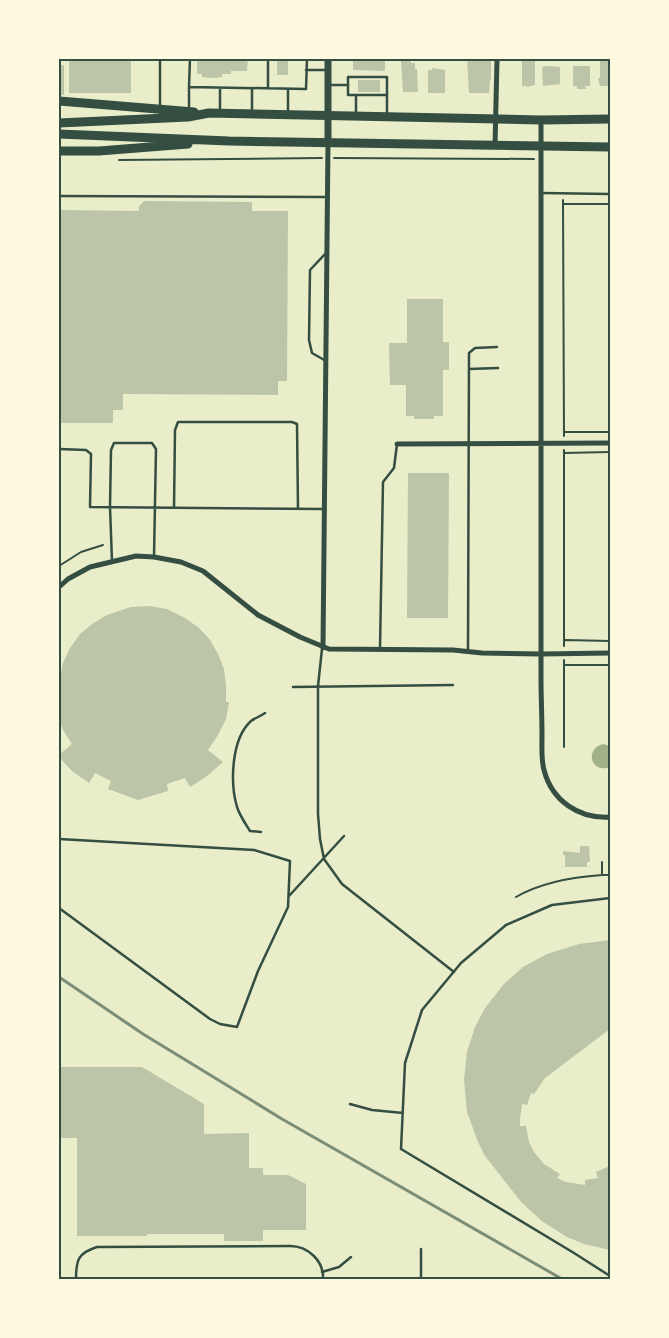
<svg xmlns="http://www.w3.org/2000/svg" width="669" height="1338" viewBox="0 0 669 1338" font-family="Manrope,sans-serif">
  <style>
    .water { fill: #a3b18a }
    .building { fill: #bcc5a7 }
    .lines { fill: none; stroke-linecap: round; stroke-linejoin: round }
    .path { stroke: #344e41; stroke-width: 2 }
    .service { stroke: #344e41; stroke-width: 2.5 }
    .minor { stroke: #344e41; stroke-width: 5 }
    .tertiary { stroke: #344e41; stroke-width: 7 }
    .primary { stroke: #344e41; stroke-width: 9 }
    .rail { stroke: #7c8e77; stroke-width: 3 }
    .neatline { fill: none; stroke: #344e41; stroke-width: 2 }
  </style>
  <rect width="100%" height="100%" fill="#e9edc9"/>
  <path class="water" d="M603,744l7,2v21c-19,7 -26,-18 -7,-23z"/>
  <path class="building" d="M69,59h62v34h-62z
    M197,59h51l-1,12h-16v3h-9v3l-8,1 -12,-1v-3h-5z
    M277,59h11v16h-11z
    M353,59h32v12l-32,-1z
    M467,59h24v21h-1l-1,13h-20z
    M522,59h13v26l-9,2v-1h-4z
    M401,61h10v2h4v6h2l1,23h-15z
    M600,61h10v25h-10l-2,-8h2z
    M59,65h5v30h-5z
    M547,66l13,1v17l-17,2 -1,-19z
    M573,66h17v20h-5l1,3h-9v-3h-4z
    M432,68l13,2v23h-17v-23h4z
    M358,80h22v12h-22z
    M144,201l108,1v9h36l-1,170h-9v14l-155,-1v16h-10v13h-54v-213l80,1v-5z
    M407,299h36v43h6v28h-6v46h-9v3h-20v-3h-8v-31h-16l-1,-42h18z
    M408,473h41l-1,145h-41z
    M149,606l18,3 18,9 14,10 11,12 8,14 6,15 2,16v17h3l-3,17 -8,16 -10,15 15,12 -16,14 -17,11 -5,-9 -18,6 1,7 -30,9 -30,-11 3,-8 -16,-8 -6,10 -17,-12 -13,-14v-2l13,-11 -9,-14 -4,-12 1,-39 3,-16 7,-15 10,-14 12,-10 15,-9 24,-8z
    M580,846h9l1,16h-3v5h-22v-12h-2v-4l17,2z
    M610,940v89l-65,49 -11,16 -3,-1 -4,12 -5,-1 -2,16v6h6l3,16 5,10 10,12 16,10 -3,4 9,4 19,3v-5l13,-2 -2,-6 14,-6v84l-26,-6 -17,-7 -24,-15 -21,-19 -37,-47 -7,-14 -11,-30 -3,-33 3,-27 8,-25 10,-19 19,-24 19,-17 24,-13 32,-10z
    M59,1067h83l62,37v30l45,-1v35h14v7h25l18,9v46h-43v11h-39v-7h-77v2h-70v-98h-18z"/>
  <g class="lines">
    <path class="path" d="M334,158l200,1
      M119,160l203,-2
      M563,200l1,236
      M563,204h47
      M564,432h46
      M564,450v196
      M564,453l46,-1
      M59,566l22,-14 22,-7
      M565,640l45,1
      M564,665h46
      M564,747v-87
      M602,862v13h8
      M516,897c26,-15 56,-20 86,-22"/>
    <path class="service" d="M160,59v58
      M190,59l-1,28 117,2 1,-30
      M306,70h21
      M330,85h18
      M220,88v23
      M268,88v-29
      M189,108v-21
      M252,112v-24
      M288,112v-23
      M356,113v-18
      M387,115v-38h-39v18h39
      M542,193l68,1
      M59,196l267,1
      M326,253l-16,17 -1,70 3,13 14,8
      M469,369l29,-1
      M59,449l27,1 5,4 -1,53 233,2
      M174,508l1,-78 3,-8h114l5,2 1,85
      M112,561l-2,-54 1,-57 3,-7h38l4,6 -2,108
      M380,648l3,-166 11,-14 3,-24
      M322,649l-4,37v128l2,25 4,20 18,25 112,88
      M468,651l1,-298 6,-5 22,-1
      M293,687l160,-2
      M261,832l-11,-1c-5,-8 -10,-15 -13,-24 -7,-24 -6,-68 14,-86 4,-3 10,-5 14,-8
      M59,839l195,11 36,11 -2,46 -30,64 -21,56 -17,-3 -10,-5 -151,-111
      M289,896l55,-60
      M610,898l-58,7 -46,20 -45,38 -39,47 -17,53 -4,86 173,104 36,23
      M350,1104l22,6 31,3
      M322,1272l17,-5 12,-10
      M76,1279c0,-19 2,-26 21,-32l193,-1c18,0 34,15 33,33
      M421,1279v-30"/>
    <path class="minor" d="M541,120v558c0,19 1,38 1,58 0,11 -1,23 2,34 8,31 35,49 66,47
      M495,146l2,-87
      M397,444l213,-1
      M59,587l9,-8 22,-12 46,-11 18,1 27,5 22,9 55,44 42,22 29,12 124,1 29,3 59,1 69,-1
      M323,648l5,-506"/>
    <path class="tertiary" d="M328,142v-83"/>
    <path class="primary" d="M59,101l135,11
      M59,123l129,-6 21,-4 332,7 69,-1
      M59,134l170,7 381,6
      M59,151h40l89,-7"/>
    <path class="rail" d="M59,977l84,57 139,85 280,160"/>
  </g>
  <rect width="669" height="1338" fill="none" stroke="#fefae0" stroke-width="120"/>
  <rect x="60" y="60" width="549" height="1218" class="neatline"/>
</svg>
